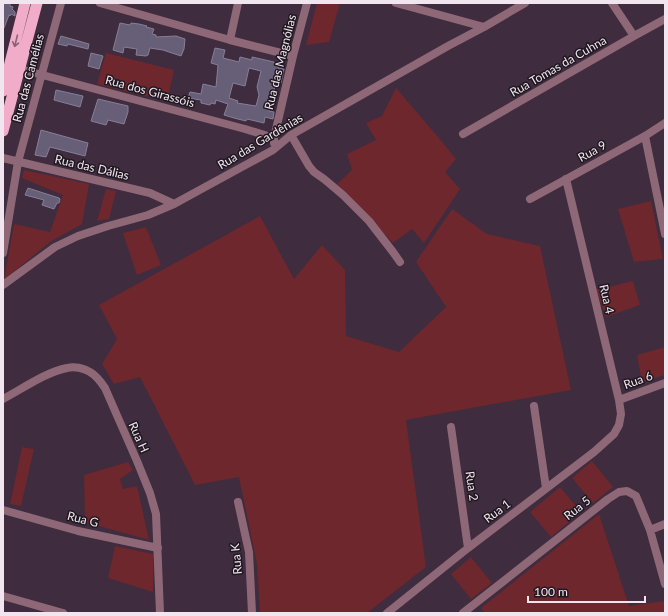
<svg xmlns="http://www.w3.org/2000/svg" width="668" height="616" viewBox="0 0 668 616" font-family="Lato,sans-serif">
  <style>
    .green { fill: #6d272d }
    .building { fill: #675e77; stroke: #877e98; fill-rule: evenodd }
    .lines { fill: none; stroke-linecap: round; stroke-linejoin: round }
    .minor { stroke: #8f6878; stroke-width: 8 }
    .tertiary { stroke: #8f6878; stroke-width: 8 }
    .trunk { stroke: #f0acc8; stroke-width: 11 }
    .oneway { stroke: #886274 }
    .labels { text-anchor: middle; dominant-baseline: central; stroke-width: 3; stroke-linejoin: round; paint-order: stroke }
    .street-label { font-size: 12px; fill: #f1e5f0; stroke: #201820 }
  </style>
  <rect width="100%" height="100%" fill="#3f2c3e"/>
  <path class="green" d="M317,3h23l-11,39 -23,3z
    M106,53l68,17 -7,31 -70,-17z
    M396,88l48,56 12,15 -11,13 15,17 -36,54 -12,-14 -19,14 -56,-59 15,-14 -5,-16 29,-14 -10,-17 16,-7z
    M24,170l65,14 -7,40 -32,18 -46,38 10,-56 36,8 13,-37 -41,-17z
    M106,189l10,2 -7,28 -12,2z
    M651,201l12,58 -29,3 -16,-53z
    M452,209l35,25 53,12 31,144 -165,30 20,147 -59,46h-107l-3,-49 -18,-87 -44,8 -55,-108 -26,7 -12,-20 15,-25 -18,-34 161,-89 34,63 28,-34 23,25 1,66 53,16 47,-45 -30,-45z
    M146,227l15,38 -24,10 -14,-42z
    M633,281l7,24 -34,12 -10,-27z
    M665,347v28l-23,7 -5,-27z
    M22,447l12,2 -13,57 -11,-2z
    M592,461l21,26 -20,16 -21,-25z
    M128,462l5,8 -13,9 3,10 14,-3 12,54 -64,-18 -1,-47z
    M560,487l21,25 -30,25 -21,-25z
    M599,514l30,92 36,-5v12h-180l-4,-5z
    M115,546l38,8v38l-45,-14z
    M471,557l21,26 -21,16 -20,-25z"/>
  <path class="building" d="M3,3h7v3l3,1 -1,2 3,3v4l-4,-2 -1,2 -1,-1 -5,13h-1z
    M120,23l10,2 1,-2 8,1 8,2 -1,1 8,2 -2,5 4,1v2l20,-1 9,3 -1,10 -3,7 -18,-6 -13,-2 -2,7 -2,1 -10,-1 1,-6 -13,-2 -1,6 -10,-3z
    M61,36l28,8 -1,5 -20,-5 -1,2 -9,-2z
    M215,48l10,2 -2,8 16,4 1,-5 12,3v-3l22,5v1h4v5l6,1 -3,14 -5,-1 -7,29 5,1 -1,7 -8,-2 -1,6 -17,-4 -1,2 -12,-3 -10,-3 4,-11 -12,-4 -1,4 -4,-1 -1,2 -9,-2v-3l-13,-2 2,-6 11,2 2,-10 13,3 2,-22 -7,-2zM249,68l12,3 -4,16 2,8 -3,11 -19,-3 1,-2 -9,-3 4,-15 12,3z
    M91,53l12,3 -4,13 -11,-3z
    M56,90l27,6 -3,11 -26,-7z
    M98,99l30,7v6l-4,12 -16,-4 -2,5 -15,-4z
    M41,130l47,13 -3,13 -35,-9 -4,10 -11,-2z
    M28,188l31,10 1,1 -1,4h-2l-3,6 -12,-4 2,-5 -19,-5z"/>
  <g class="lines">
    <path class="minor" d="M100,3l130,37 63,16
      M396,3l88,24
      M612,3l22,33
      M230,40l8,-37
      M20,69l225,60 29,9
      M463,134l171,-98 31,-17
      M291,135l18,31 5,6 10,7 19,16 26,26 24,31 7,10
      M645,136l20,98
      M274,143v-5l19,-82 14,-53
      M3,158l147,35 24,11
      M530,199l115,-63 20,-13
      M3,253l15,-91 43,-159
      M3,285l52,-38 23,-11 30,-10 40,-11 26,-11 99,-54 18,-15 157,-89 36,-19 41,-24
      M3,399c19,-10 43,-27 64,-31 7,-2 17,0 23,4 7,4 11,10 15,16l32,73 13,32 6,21 4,99
      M619,400l46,-17
      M534,406l12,82
      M451,427l17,121
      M238,502l11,50 3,61
      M3,510l75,21 80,17
      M650,530l15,-6
      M387,613l81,-65 126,-96 20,-18 5,-9 2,-11 -2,-14 -53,-221
      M463,613l145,-114 11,-7 8,-1 9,5 14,34 15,54"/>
    <path class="tertiary" d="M3,596l60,17"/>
    <path class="trunk" d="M3,91l22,-88
      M3,131l34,-128"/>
  </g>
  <defs><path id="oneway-shaft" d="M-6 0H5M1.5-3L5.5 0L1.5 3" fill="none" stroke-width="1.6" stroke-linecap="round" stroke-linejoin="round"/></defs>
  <use class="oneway" href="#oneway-shaft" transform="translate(16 41) rotate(104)"/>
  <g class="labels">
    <g class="street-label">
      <text transform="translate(280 62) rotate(-76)">Rua das Magnólias</text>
      <text transform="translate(558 66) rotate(-30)">Rua Tomas da Cuhna</text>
      <text transform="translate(28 78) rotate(-75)">Rua das Camélias</text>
      <text transform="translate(150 91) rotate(15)">Rua dos Girassóis</text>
      <text transform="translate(260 141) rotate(-31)">Rua das Gardênias</text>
      <text transform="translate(592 151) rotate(-29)">Rua 9</text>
      <text transform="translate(92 167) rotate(13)">Rua das Dálias</text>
      <text transform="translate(607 299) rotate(77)">Rua 4</text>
      <text transform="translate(638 380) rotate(-20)">Rua 6</text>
      <text transform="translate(139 437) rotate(66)">Rua H</text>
      <text transform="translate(472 486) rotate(82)">Rua 2</text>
      <text transform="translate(577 508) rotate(-38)">Rua 5</text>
      <text transform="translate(497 511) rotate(-37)">Rua 1</text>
      <text transform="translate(83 519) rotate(14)">Rua G</text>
      <text transform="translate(236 559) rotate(-96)">Rua K</text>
    </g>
  </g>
  <rect width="668" height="616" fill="none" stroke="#f1e5f0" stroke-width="8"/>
  <path d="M528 596v6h117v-6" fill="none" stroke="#f1e5f0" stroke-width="2"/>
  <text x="534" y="596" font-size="12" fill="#f1e5f0" stroke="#201820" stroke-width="3" paint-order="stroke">100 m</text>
</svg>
